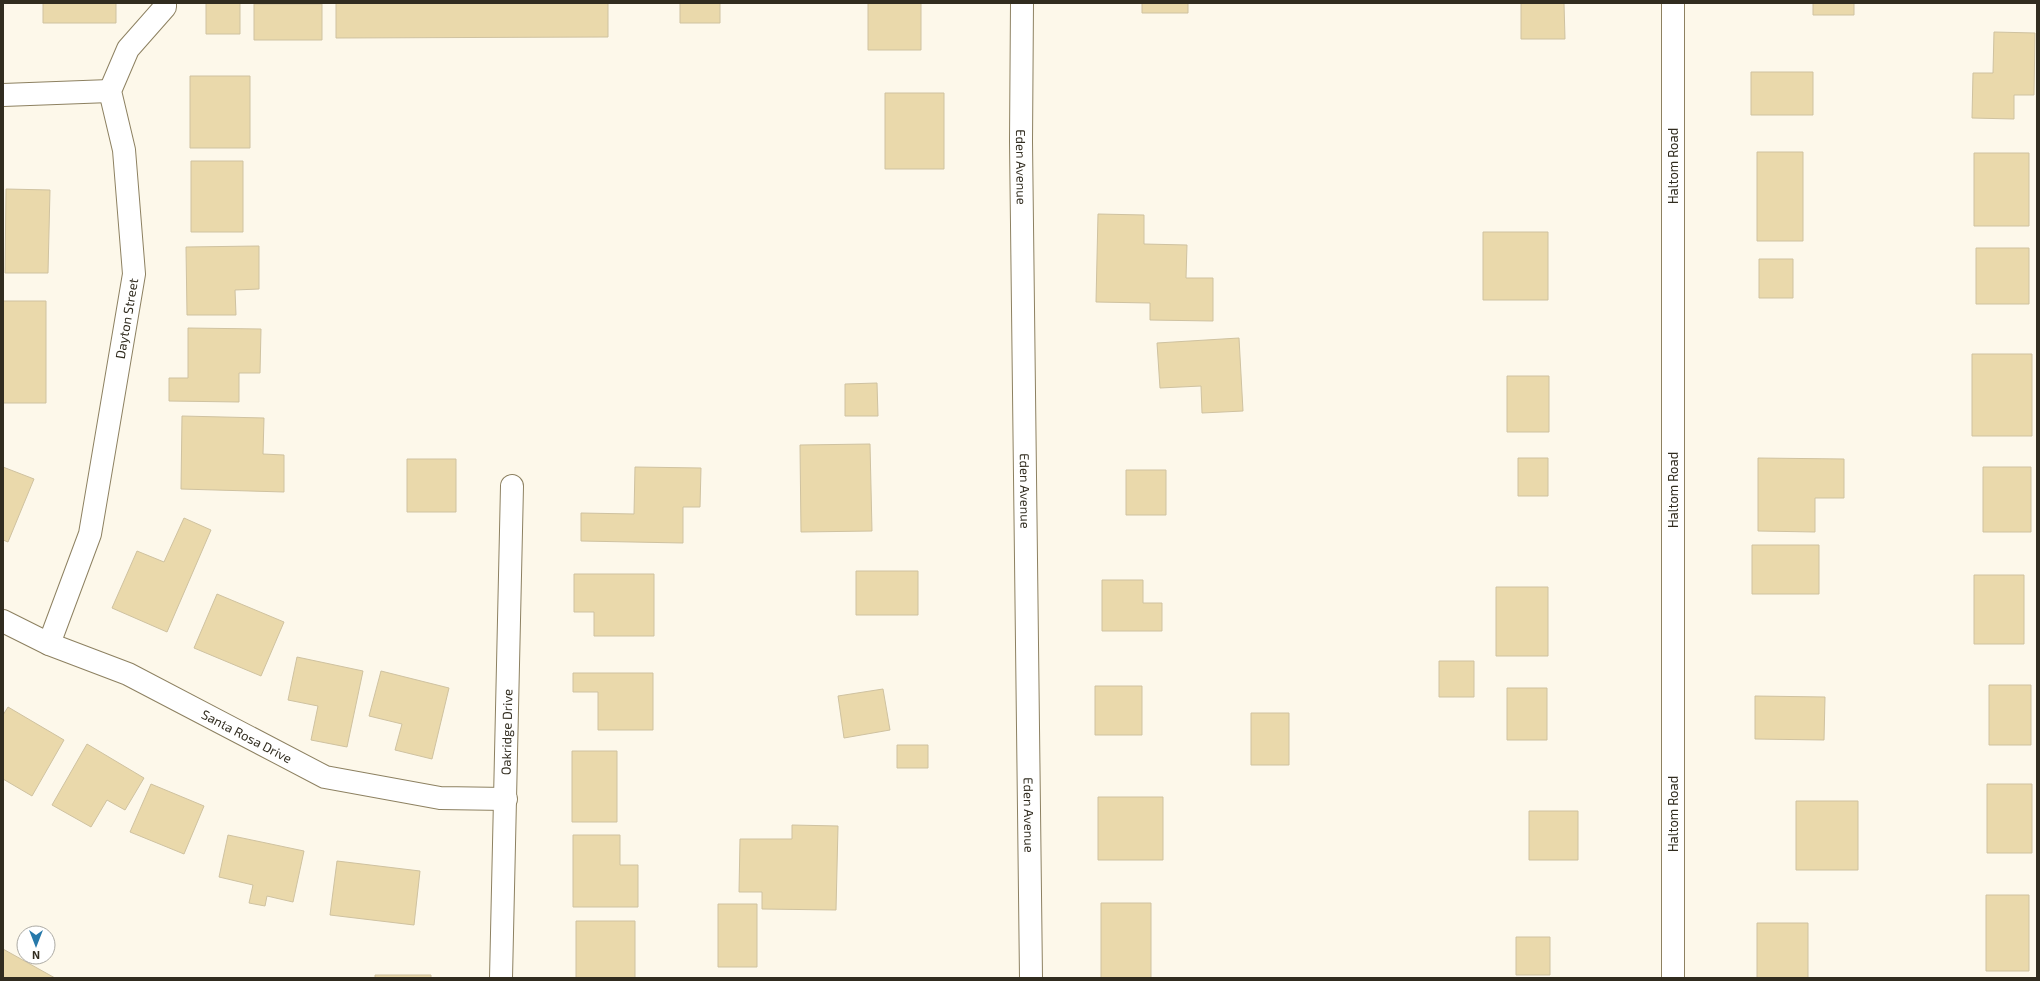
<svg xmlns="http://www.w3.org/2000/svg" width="2040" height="981" viewBox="0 0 2040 981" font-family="'Exo 2',sans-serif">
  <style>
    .building { fill: #ead9ab; stroke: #cfc2a0 }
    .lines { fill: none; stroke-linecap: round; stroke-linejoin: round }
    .minor-casing { stroke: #8d8161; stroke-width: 24 }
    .secondary-casing { stroke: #8d8161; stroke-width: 24 }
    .minor { stroke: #fff; stroke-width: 22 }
    .secondary { stroke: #fff; stroke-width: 22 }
    .labels { text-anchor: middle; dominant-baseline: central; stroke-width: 3.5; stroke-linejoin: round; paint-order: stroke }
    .street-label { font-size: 13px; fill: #312c1f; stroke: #fff }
  </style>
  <rect width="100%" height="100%" fill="#fdf8ea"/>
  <path class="building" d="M43,3h73v20h-73z
    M206,3h34v31h-34z
    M336,3h272v34l-272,1z
    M680,3h40v20h-40z
    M868,3h53v47h-53z
    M1142,3h46v10h-46z
    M1521,3h43l1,36h-44z
    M1813,3h41v12h-41z
    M254,4h68v36h-68z
    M1994,32l41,1 -1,62h-20v24l-42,-1 1,-45h20z
    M1751,72h62v43h-62z
    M190,76h60v72h-60z
    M885,93h59v76h-59z
    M1757,152h46v89h-46z
    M1974,153h55v73h-55z
    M191,161h52v71h-52z
    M6,189l44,1 -2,83h-43z
    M1098,214l46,1v29l43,1 -1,33h27v43l-63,-1v-17l-54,-1z
    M1483,232h65v68h-65z
    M259,246v43l-24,1 1,25h-49l-1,-68z
    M1976,248h53v56h-53z
    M1759,259h34v39h-34z
    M3,301h43v102h-43z
    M188,328l73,1 -1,44h-21v29l-70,-1v-23h19z
    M1239,338l4,73 -41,2 -1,-27 -41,2 -3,-45z
    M1972,354h60v82h-60z
    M1507,376h42v56h-42z
    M877,383l1,33h-33v-32z
    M182,416l82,2 -1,36 21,1v37l-103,-3z
    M870,444l2,87 -71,1 -1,-87z
    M1518,458h30v38h-30z
    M1758,458l86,1v39h-29v34l-57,-1z
    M407,459h49v53h-49z
    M3,467l31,12 -26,63 -5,-2z
    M635,467l66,1 -1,39h-17v36l-102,-2v-28l53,1z
    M1983,467h48v65h-48z
    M1126,470h40v45h-40z
    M184,518l27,12 -44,102 -55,-24 25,-57 27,11z
    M1752,545h67v49h-67z
    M856,571h62v44h-62z
    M574,574h80v62h-60v-24h-20z
    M1974,575h50v69h-50z
    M1102,580h41v23h19v28h-60z
    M1496,587h52v69h-52z
    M217,594l67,28 -23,54 -67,-28z
    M297,657l66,14 -16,76 -36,-7 7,-34 -30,-6z
    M1439,661h35v36h-35z
    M381,671l68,17 -17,71 -37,-9 7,-26 -33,-8z
    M573,673h80v57h-55v-38h-25z
    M1989,685h42v60h-42z
    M1095,686h47v49h-47z
    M1507,688h40v52h-40z
    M883,689l7,41 -46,8 -6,-42z
    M1755,696l70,1 -1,43 -69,-1z
    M8,707l56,33 -32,56 -29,-17v-64z
    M1251,713h38v52h-38z
    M87,744l57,34 -19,32 -18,-10 -16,27 -39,-22z
    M897,745h31v23h-31z
    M572,751h45v71h-45z
    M151,784l53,22 -20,48 -54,-22z
    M1987,784h45v69h-45z
    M1098,797h65v63h-65z
    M1796,801h62v69h-62z
    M1529,811h49v49h-49z
    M792,825l46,1 -2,84 -74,-1v-17h-23l1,-53h52z
    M228,835l76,16 -11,51 -26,-6 -2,10 -16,-3 4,-18 -34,-8z
    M573,835h47v30h18v42h-65z
    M337,861l83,10 -6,54 -84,-10z
    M1986,895h43v76h-43z
    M1101,903h50v75h-50z
    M718,904h39v63h-39z
    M576,921h59v57h-59z
    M1757,923h51v55h-51z
    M1516,937h34v38h-34z
    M3,949l52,29h-52z
    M375,975h56v3h-56z"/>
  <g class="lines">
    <g class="minor-casing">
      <g id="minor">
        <path id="s1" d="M1022,3l-1,138 10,837"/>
        <path d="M3,95l107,-4"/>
        <path id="s2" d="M3,621l46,23 79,30 197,103 115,21 66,1"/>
        <path id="s3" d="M49,644l41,-110 44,-260 -10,-124 -14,-59 18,-42 37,-42v-4"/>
        <path id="s4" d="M501,978l11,-492"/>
      </g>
    </g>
    <g class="secondary-casing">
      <path id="secondary" d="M1673,3v975"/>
    </g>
    <use href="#minor" class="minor"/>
    <use href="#secondary" class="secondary"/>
  </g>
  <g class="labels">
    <g class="street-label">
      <text transform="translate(1673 166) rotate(-90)">Haltom Road</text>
      <text stroke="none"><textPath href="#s1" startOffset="164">Eden Avenue</textPath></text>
      <text stroke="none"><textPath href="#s3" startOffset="336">Dayton Street</textPath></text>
      <text transform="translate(1673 490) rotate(-90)">Haltom Road</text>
      <text stroke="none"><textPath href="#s1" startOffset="488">Eden Avenue</textPath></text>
      <text stroke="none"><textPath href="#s4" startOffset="246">Oakridge Drive</textPath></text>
      <text stroke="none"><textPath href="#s2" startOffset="270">Santa Rosa Drive</textPath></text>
      <text stroke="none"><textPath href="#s1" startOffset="812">Eden Avenue</textPath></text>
      <text transform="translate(1673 814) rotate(-90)">Haltom Road</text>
    </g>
  </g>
  <rect width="2040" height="981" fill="none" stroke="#312c1f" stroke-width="8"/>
  <g transform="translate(36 945) rotate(180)"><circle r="19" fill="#ffffff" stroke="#adaba5"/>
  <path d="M0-3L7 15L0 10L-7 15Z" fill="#2779aa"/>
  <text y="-6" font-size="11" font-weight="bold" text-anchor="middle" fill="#312c1f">N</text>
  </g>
</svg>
